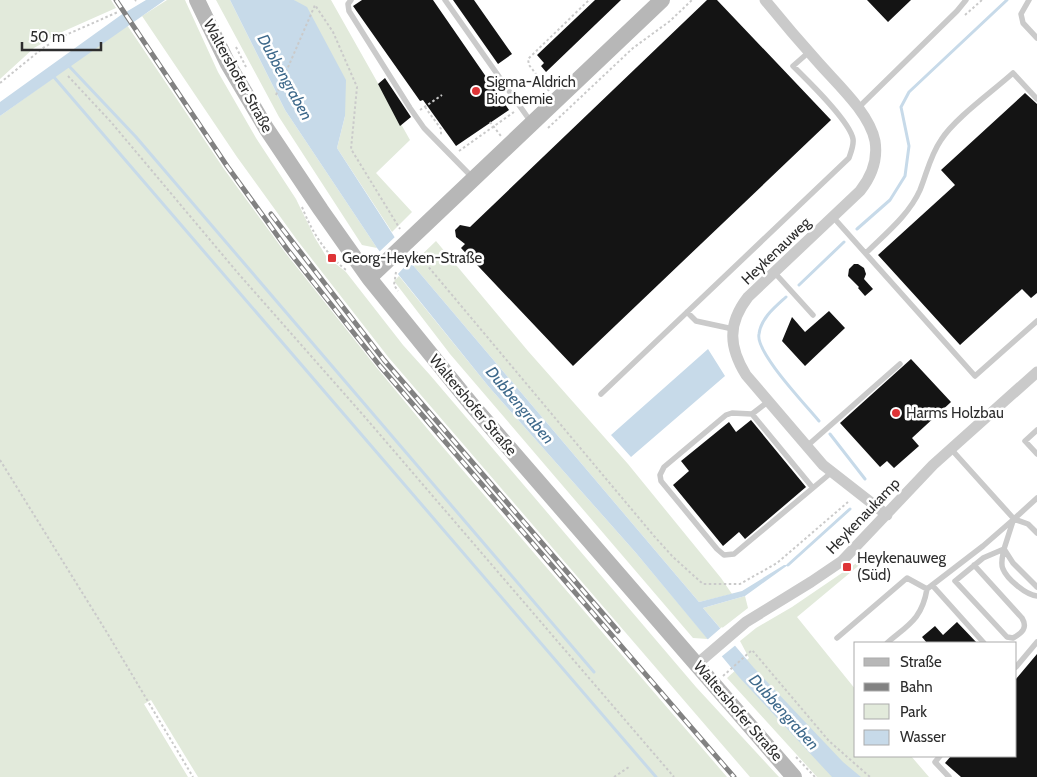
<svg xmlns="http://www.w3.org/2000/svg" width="1037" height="777" viewBox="0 0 1037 777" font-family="Cabin,sans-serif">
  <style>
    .green { fill: #e2eadb }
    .water { fill: #c7dae9 }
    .pier { fill: #fff }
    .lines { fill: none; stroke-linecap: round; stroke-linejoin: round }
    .stream { stroke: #c7dae9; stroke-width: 3 }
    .building { fill: #141414 }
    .path { stroke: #cacaca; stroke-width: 2; stroke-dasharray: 2.5 2.5; stroke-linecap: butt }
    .service { stroke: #cacaca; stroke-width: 5.5 }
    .minor { stroke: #cacaca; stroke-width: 11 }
    .secondary { stroke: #b7b7b7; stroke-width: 16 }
    .rail-casing { stroke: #828282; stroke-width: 5 }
    .rail { stroke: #fff; stroke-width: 3; stroke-dasharray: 9; stroke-linecap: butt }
    .poi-dot { fill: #de3437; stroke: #fff; stroke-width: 2 }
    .labels { text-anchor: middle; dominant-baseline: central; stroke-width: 5; stroke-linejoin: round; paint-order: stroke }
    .street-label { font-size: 15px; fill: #2d2d2d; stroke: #fff }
    .poi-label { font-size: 15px; fill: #2d2d2d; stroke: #fff; text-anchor: start }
    .water-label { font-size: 16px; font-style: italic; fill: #3e698b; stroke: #fff }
  </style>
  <rect width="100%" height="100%" fill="#fff"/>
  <path class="green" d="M0,0h111l5,8 -54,24 -28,16 -34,31z
    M167,0h18l33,72 38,66 40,61 19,39 11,18 20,16 57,73 27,30 266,312 83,90h-29l-361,-419 -92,-118 -60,-83 -95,-141z
    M216,0h14l55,110 92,138 -15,-3 -83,-128z
    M294,0h37l79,140 -34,33 36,39 -20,20 -55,-84 8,-32z
    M127,25l97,144 60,82 93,117 58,70 292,339h-529l-47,-77 -7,4 44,73h-188v-661z
    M436,241l92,110 100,113 93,114 11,16 -33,8 -287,-338z
    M399,276l90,111 147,166 72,86 -15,-1 -243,-284 -56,-73z
    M861,560l2,2 -66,55 59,73v66h55l18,21h-112l-90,-99 22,-20 -9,-17 16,-13 36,-21z
    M745,596l3,12 -27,21 -18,-21z"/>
  <path class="water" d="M146,0h19l-165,116v-14l121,-87z
    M230,0h64l13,7 39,73 -1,36 -8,32 75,116 287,338 43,-11 42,-26h4l-43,31 -42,12 51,60 89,94 18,15h-29l-93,-100 -103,-124 -147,-166 -112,-139 -92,-138z
    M708,349l17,27 -94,81 -20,-22z"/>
  <path class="pier" d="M397,235l15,24 -16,17 -18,-23z
    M722,627l15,17 -16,13 -14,-17z"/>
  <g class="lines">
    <path class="stream" d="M68,65l68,72 458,535
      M53,76l603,701
      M857,229l33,-29 15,-24 4,-30 -8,-39 8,-15 98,-92
      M799,285l45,-43
      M786,297c-11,10 -25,21 -27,37 -4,18 47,71 60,87
      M830,434l35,45
      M788,565l62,-56"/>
  </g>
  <path class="building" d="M362,0h71l76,110 -53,36 -33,-46 -3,1 -67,-95z
    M453,0h21l38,54 -14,10z
    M595,0h26l-75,72 -5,-6 3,-3 -7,-8z
    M707,0h10l114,120 -258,246 -112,-118 4,-4 -9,-7 -1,-7 5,-5 10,2z
    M867,0h44l-23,22z
    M385,78l26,39 -11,9 -22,-42z
    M1025,93l12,11v189l-6,5 -9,-9 -62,56 -82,-90 77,-70 -14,-15z
    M854,264h4l6,4 2,6 -2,5 9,10 -8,7 -7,-8 1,-1 -11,-11 1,-7z
    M829,311l16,17 -40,38 -23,-25 10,-24 13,15z
    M911,359l40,43 -39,36 7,8 -25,22 -7,-7 -7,6 -40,-44z
    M751,420l55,67 -61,52 -6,-7 -16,14 -50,-61 16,-14 -8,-10 48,-39 7,10z
    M957,622l20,21h-50l-5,-6 13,-11 8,9z
    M1037,654v123h-76l-16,-14 6,-7h65v-77z"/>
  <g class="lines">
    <path class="path" d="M135,1l1,-1
      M965,15l17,-15
      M236,47l10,20
      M68,76l43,46 126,150 127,144 310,361
      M0,83l43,-35 18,-11 57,-25
      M549,91l-20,-26 -1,-6 61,-59
      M276,95l39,-90 18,27 24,55 -6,62 49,80
      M425,107l16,22v6
      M420,110l22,-15
      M490,122l11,14
      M548,128l85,-80 37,-27 22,-21
      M459,151l55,-39
      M302,207c10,25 23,46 44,63
      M416,252l238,284 19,21 30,27h37l37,-21 71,-61
      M396,272l-2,13 4,6
      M0,460l106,171 87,146
      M878,496l16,-7
      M723,676l29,-26 77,91 41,36
      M796,757l19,20
      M614,777l15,-10"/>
    <path class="service" d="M351,0l-3,4 1,7 61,97 14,20 48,49
      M445,0l86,122
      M1029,0l-8,14 2,9 14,15
      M858,108l99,-97 9,-11
      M833,217l142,159 62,-55
      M866,253c19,-19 43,-38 54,-63 7,-17 10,-34 21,-50 14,-22 51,-48 72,-67l24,26
      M774,272l39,43
      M687,312l9,9 37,8
      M601,394l248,-236c2,-6 5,-13 4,-19 -3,-18 -46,-59 -60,-73l16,-14
      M769,401l-17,13 -20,-1 -6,2 -62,52 -4,8 1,6 56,68 7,6 10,-1 98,-82
      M752,414l61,74
      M1037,430l-12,11 12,13
      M807,446l93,-82
      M951,449l63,70 23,-21
      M1014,519l14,5 9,9
      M1013,521l-9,28 9,14 24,24
      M1004,549c-1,6 -4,14 -1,20 4,10 23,26 34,27
      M974,565l48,53c6,10 0,15 -9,20l-6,-1 -52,-56 28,-23 21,-9
      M932,585l52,58
      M837,638l70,-60 20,11 56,-43 31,-27
      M887,643c21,-18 35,-24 40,-54
      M1016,667l21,-25
      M940,756l-5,6 14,15"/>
    <path class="minor" d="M765,0c17,21 34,41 52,61 19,22 52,51 58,80 3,19 -3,35 -15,50l-112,106c-21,27 -19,50 -2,78l77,90 64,50
      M697,664l49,-42 65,-40 31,-21 91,-96 104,-93"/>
    <path class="secondary" d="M197,0l31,64 38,64 55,82 48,68 102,126 323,373
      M369,278l293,-278"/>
    <g class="rail-casing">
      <path id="rail" d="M116,0l111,166 60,83 93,117 354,411
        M271,214l113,146 234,271"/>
    </g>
    <use href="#rail" class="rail"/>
  </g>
  <g class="poi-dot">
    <circle cx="476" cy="91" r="5"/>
    <rect x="327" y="253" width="10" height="10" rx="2.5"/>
    <circle cx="896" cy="413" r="5"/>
    <rect x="842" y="562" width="10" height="10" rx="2.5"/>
  </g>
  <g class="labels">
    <g class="street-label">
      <text transform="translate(238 76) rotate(61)">Waltershofer Straße</text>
      <text transform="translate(776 251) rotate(-44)">Heykenauweg</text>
      <text transform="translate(473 405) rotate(50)">Waltershofer Straße</text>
      <text transform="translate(863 516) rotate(-46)">Heykenaukamp</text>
      <text transform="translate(738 711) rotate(49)">Waltershofer Straße</text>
    </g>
    <g class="poi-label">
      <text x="486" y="82">Sigma-Aldrich<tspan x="486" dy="17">Biochemie</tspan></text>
      <text x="342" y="258">Georg-Heyken-Straße</text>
      <text x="906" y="413">Harms Holzbau</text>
      <text x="857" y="558">Heykenauweg<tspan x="857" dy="17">(Süd)</tspan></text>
    </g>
    <g class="water-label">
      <text transform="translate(285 77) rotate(61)">Dubbengraben</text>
      <text transform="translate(520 405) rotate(50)">Dubbengraben</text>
      <text transform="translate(784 712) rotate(48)">Dubbengraben</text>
    </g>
  </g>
  <rect x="854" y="642" width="162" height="115" fill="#ffffff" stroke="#ababab"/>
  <rect x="864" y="658" width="25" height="8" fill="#b7b7b7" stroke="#ababab"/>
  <text x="900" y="667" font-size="15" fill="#2d2d2d">Straße</text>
  <rect x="864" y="683" width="25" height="8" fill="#828282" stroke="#ababab"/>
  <text x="900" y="692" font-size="15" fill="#2d2d2d">Bahn</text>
  <rect x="864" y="704" width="25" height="15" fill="#e2eadb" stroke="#ababab"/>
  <text x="900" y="717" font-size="15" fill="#2d2d2d">Park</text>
  <rect x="864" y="730" width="25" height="15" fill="#c7dae9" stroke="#ababab"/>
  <text x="900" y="742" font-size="15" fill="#2d2d2d">Wasser</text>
  <path d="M22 42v8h79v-8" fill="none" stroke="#2d2d2d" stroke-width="2.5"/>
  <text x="30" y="42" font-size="15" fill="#2d2d2d" stroke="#ffffff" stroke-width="4" paint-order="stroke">50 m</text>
</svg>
